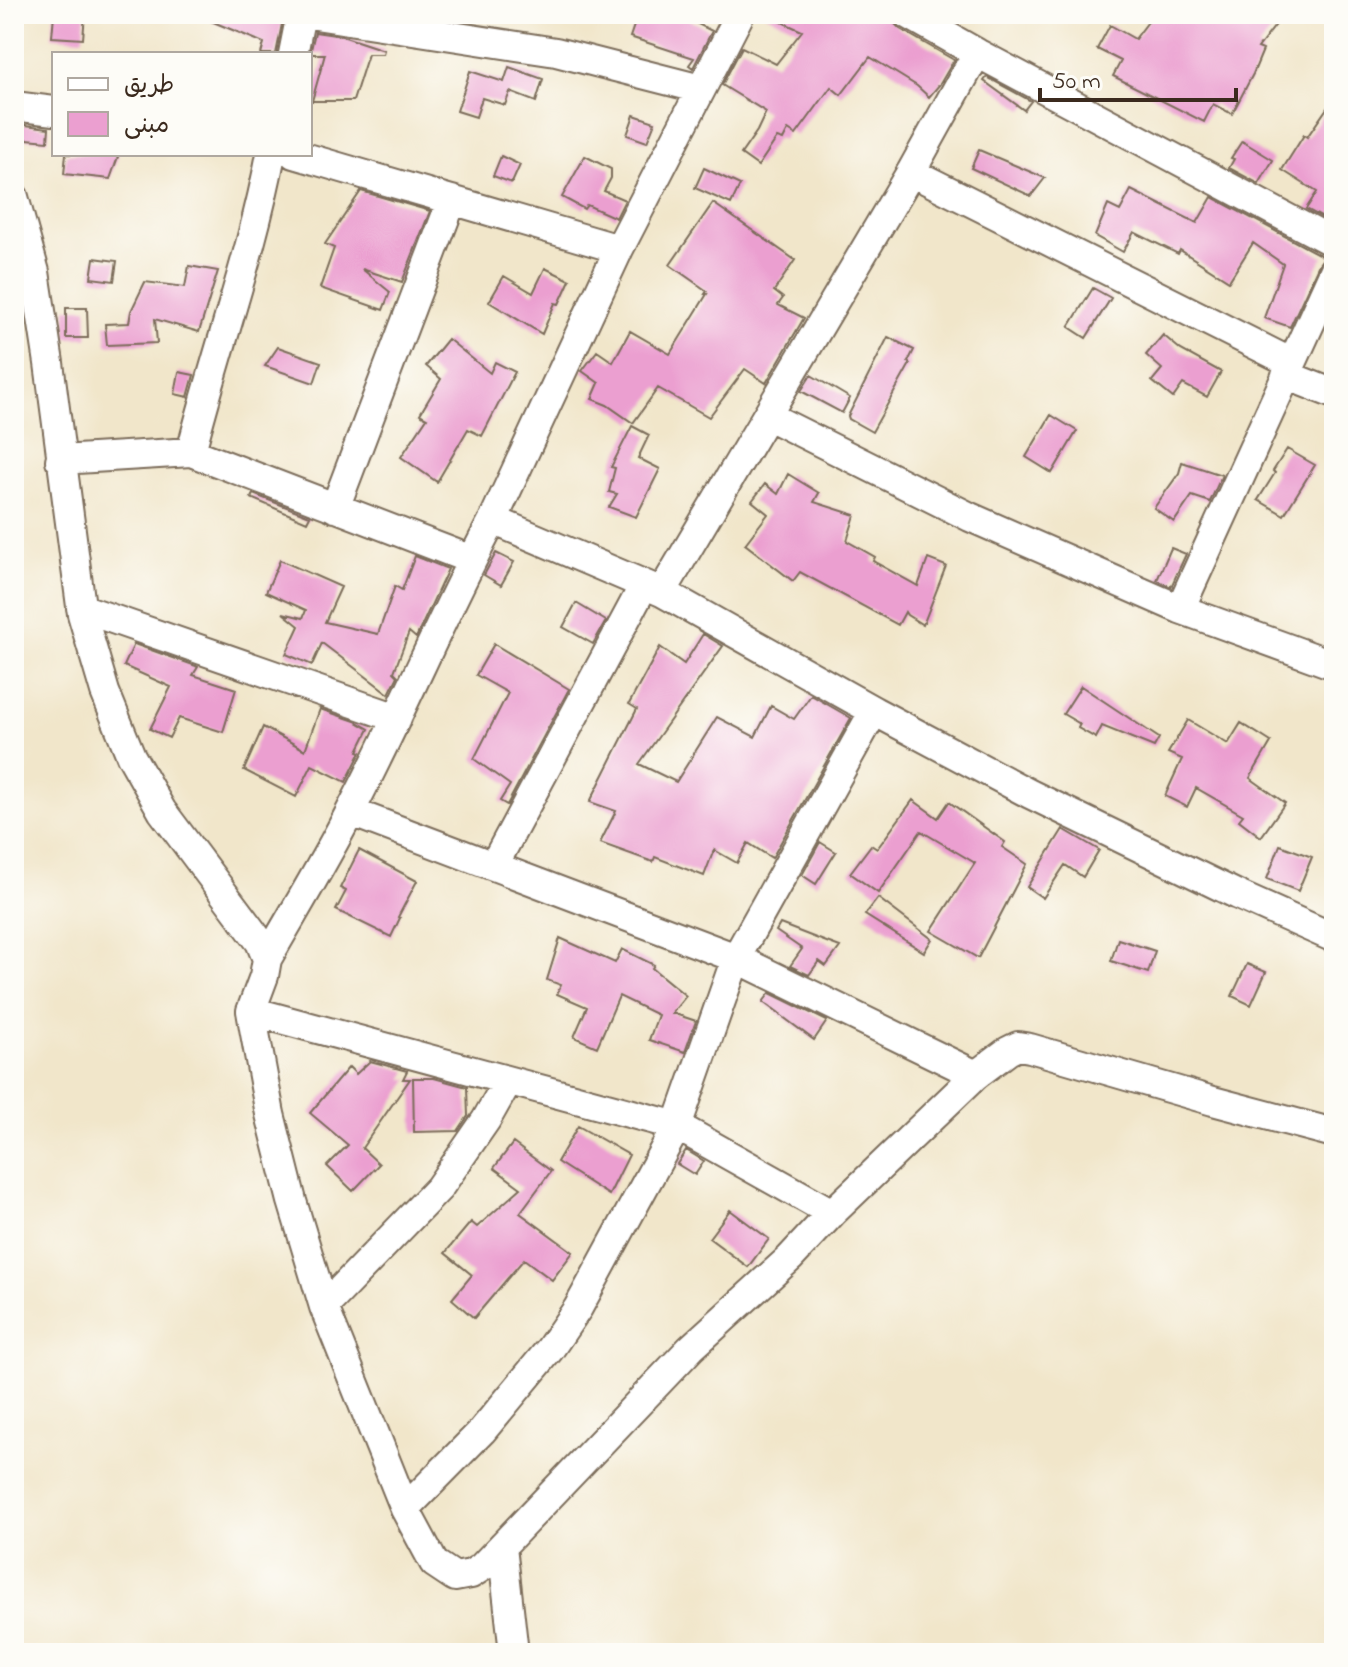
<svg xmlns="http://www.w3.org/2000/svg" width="1348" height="1667" viewBox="0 0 1348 1667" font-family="'Indie Flower','Playpen Sans Arabic',sans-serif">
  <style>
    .building { fill: #eb9fd0 }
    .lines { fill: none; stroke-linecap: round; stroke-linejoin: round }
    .street-casing { stroke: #7b6c5a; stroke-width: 32 }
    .street { stroke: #fff; stroke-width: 28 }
  </style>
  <rect width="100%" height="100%" fill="#fdfcf7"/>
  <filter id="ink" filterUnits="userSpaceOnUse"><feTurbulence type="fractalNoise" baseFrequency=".0125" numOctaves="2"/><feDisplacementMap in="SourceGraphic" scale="16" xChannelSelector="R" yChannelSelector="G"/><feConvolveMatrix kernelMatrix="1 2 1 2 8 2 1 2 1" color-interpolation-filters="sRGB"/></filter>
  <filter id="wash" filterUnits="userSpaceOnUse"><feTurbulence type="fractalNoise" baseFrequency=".006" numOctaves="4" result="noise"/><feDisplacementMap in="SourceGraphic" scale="32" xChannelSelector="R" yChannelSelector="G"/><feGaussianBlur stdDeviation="1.8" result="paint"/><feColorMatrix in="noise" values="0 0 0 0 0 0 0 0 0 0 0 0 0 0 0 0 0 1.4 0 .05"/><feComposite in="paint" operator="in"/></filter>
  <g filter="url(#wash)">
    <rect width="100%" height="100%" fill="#f1e6ca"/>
    <g id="blocks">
      <path class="building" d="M54,14h31l-2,25 -31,-2z
        M194,14h90l-8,40h-15l3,-11z
        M638,14h40l34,17 -19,37 -4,-3 5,-7 -64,-21z
        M764,14h127l2,8 7,7 54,31 -14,24 -11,13 -12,-11 -47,-29 -29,38 -10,-8 -35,48 -8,-5 -5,10 -6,-2 -19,28 -17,-12 16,-23 9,-19 -44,-27 20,-38 34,17 26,-33z
        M1154,14h130l-26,34 5,2 -10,24 -21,40 -19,-10 -9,18 -91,-46 8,-15 -24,-12 13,-24 25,14z
        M315,32l27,4 42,14 -1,4h-15l-15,47h-41l13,-47h-15z
        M509,67l34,12 -7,23 -26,-10 -5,13 -23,-7 -6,19 -19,-6 13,-40 34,11z
        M987,77l44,24 -7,9 -40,-29z
        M1334,98v126l-28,-15 11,-17 -35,-22 22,-35 3,2z
        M634,115l21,7 -8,20 -20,-7z
        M17,124l32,4 -1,13 -32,-3z
        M1242,141l31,19 -14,24 -30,-16 5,-9 -3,-1z
        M979,150l66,28 -14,18 -60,-28z
        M66,154h53l-9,25 -46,-5z
        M501,156l19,9 -8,18 -19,-7z
        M585,156l26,13v9l-7,13 21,9 -9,18 -29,-13 -3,4 -22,-12z
        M704,168l36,17 -9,19 -36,-16z
        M1131,190l66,33 15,-26 112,60 -5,7 -29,63 -26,-9 19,-54 -30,-21 -24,38 -49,-31 -2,4 -44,-22 -11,20 -28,-16 13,-31 12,6z
        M361,191l69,20 -28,71 -40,-13 28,23 -7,18 -63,-22 14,-40 -9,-4z
        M713,203l82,57 -21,31 9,7 -5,7 26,13 -38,65 -21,-14 -36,48 -51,-29 -25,35 -26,-18 -15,-6 7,-16 -17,-12 15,-20 16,11 17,-31 40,23 37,-60h-2l2,-3 -37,-26z
        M94,258l23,3 -3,20 -23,-3z
        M189,266l29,5 -19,61 -44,-13 2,24 -50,2 -2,-21 24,-1 2,-12 14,-29 40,5z
        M545,268l25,12 -11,24 -4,-1 -13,31 -53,-32 15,-26 29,17z
        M1093,288l18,10 -25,40 -17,-11z
        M66,308h21l1,30h-22z
        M1163,335l18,15 40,22 -14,25 -24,-13 -10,14 -21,-17 10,-12 -16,-14z
        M888,337l26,13 -6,12 2,2 -38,68 -23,-13 -1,-3z
        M448,339l42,34 5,-11 20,10 -33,64 -14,-7 -31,53 -36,-25 26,-39 -7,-4 21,-35 -15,-13z
        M278,347l43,15 -7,21 -49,-17z
        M179,372l15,3 -6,22 -13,-3z
        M811,375l39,23 -8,15 -41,-22z
        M1051,415l26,16 -25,42 -26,-16z
        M632,426l17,9 -11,23 22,11 -24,48 -27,-10 8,-13 -8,-2 6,-24 -4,-1z
        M1287,449l28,16 -31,50 -26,-15 17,-27 -2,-2z
        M1182,462l40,13 -12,27 -18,-6 -18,26 -20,-14 25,-35z
        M788,474l31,19 -5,9 41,13 -8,26 28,16 -2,4 45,25 10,-27 18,7 -23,59 -16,-10 -2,-3 -7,13 -98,-53 -7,9 -48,-37 23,-30 -16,-13 13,-17 13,10z
        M253,494l57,22 -3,6 -56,-24z
        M1171,548l15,6 -15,33 -14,-7z
        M496,553l18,9 -13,23 -17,-10z
        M415,556l33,13 -32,69 -7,-6 -15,40 4,4 -9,18 -67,-51 -10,22 -26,-11 13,-28 -16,-13 20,5 3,-8 -40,-18 14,-32 61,27 -16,35 53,12 17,-48 7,4z
        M576,603l30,18 -13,23 -30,-17z
        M703,634l20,12 -84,118 37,18 41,-65 38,20 16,-31 23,13 17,-24 40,23 -79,140 -24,-15 -11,20 -23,-13 -10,26 -49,-19 -2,5 -53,-19 16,-32 -26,-9 47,-93 -8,-5 31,-57 24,17z
        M134,644l62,22 2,1 -5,8 43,14 -13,43 -44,-14 -10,20 -19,-9 21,-42 -47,-21z
        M494,644l75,45 -62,116 -7,-4 10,-16 -36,-26 34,-66 -32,-18z
        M1081,686l78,52 -5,9 -52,-21 -6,12 -18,-10 2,-4 -17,-10z
        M320,709l35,12 14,8 -11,22 3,1 -15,30 -34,-17 -16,32 -52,-27 19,-43 42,23z
        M1188,720l40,24 13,-21 30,19 -21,36 35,25 -24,34 -22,-17 4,-5 -47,-27 -9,19 -22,-11 17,-37 -14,-6z
        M913,800l25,18 11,-16 56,40 -3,5 25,17 -49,94 -47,-27 44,-68 -54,-32 -43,62 -28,-20 21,-28 6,4z
        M1063,829l36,21 -16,27 -18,-12 -22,33 -16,-11z
        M820,842l16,10 -20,32 -14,-9z
        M1280,845l32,12 -14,34 -31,-12z
        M359,850l58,31 -19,36 2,1 -9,19 -55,-27 10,-19 -6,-3z
        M878,898l54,41 -8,13 -59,-37z
        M780,924l36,14 24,9 -14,19 -7,-5 -10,14 -19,-9 12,-17 -26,-18z
        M560,938l55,25 7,-14 32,16 -2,3 34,28 -14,17 24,8 -11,31 -36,-12 9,-25 -39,-19 -22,51 -23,-10 13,-30 -30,-13 4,-9 -14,-5z
        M1118,939l37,12 -7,22 -37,-12z
        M1247,964l19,8 -15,33 -19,-9z
        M770,993l57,28 -13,19 -51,-38z
        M370,1061l37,10 -4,8h7l-48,69 17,16 -26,27 -26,-25 21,-21 -38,-32 39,-46 7,7z
        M413,1078h21l33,9 1,29 -10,15 -44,1z
        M578,1126l51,29 -20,40 -52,-33z
        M513,1143l38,28 -31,42 53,39 -21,28 -28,-21 -50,59 -22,-19 20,-24 -27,-22 26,-31 6,5 44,-39 -27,-20z
        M686,1150l18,11 -9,14 -18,-11z
        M730,1210l39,29 -21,28 -39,-29z"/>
    </g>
  </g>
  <g filter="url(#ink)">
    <use href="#blocks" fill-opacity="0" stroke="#7b6c5a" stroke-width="2"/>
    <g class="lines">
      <g class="street-casing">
        <path id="street" d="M309,14l247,38 145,37
          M908,14l69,39 357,190
          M293,54l8,-40
          M14,106l40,5
          M271,154c-19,101 -55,198 -80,298l281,108
          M294,154l325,95
          M911,172l381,191
          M14,197l21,75 14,91 33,251 23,78 26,64 31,55 98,131 7,17 -3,17 -13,35 3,17 16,86 22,87 32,106 81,202 29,54 21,14 16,-3 11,-7 209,-219 99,-90 42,-45 144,-138 32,-24 10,-5 12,2 183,53 121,32
          M1286,375l48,19
          M768,416l202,101 210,92 154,56
          M60,460l131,-8
          M335,508l117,-308
          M493,520l169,72 212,119 156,83 208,101 96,43
          M662,592l249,-420 66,-119
          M81,608l316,110
          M1180,609l154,-338
          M351,812l385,146 240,117
          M494,865l150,-280
          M267,959c28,-49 58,-98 84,-149 50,-95 91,-195 142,-290l126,-271 121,-235
          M251,1011l426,115 155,87
          M324,1307l115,-119 47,-68 22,-39
          M405,1509l77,-78 68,-82 28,-41 99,-182 59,-168 138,-247
          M502,1546l12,107"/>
      </g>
      <use href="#street" class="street"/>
    </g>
  </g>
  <rect width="1348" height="1667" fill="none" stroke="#fdfcf7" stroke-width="48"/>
  <rect x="52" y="52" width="260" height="104" fill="#fdfcf7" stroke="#afa8a0" stroke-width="2"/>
  <rect x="68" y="78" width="40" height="12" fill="#ffffff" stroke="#afa8a0" stroke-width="2"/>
  <text x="124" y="92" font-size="24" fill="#3b2a1e">طريق</text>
  <rect x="68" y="112" width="40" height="24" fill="#eb9fd0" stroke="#afa8a0" stroke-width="2"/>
  <text x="124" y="132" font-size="24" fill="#3b2a1e">مبنى</text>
  <path d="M1040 88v12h196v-12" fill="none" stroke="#3b2a1e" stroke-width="4"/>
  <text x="1052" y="88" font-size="24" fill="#3b2a1e" stroke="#fdfcf7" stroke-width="6" paint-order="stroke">50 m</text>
</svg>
